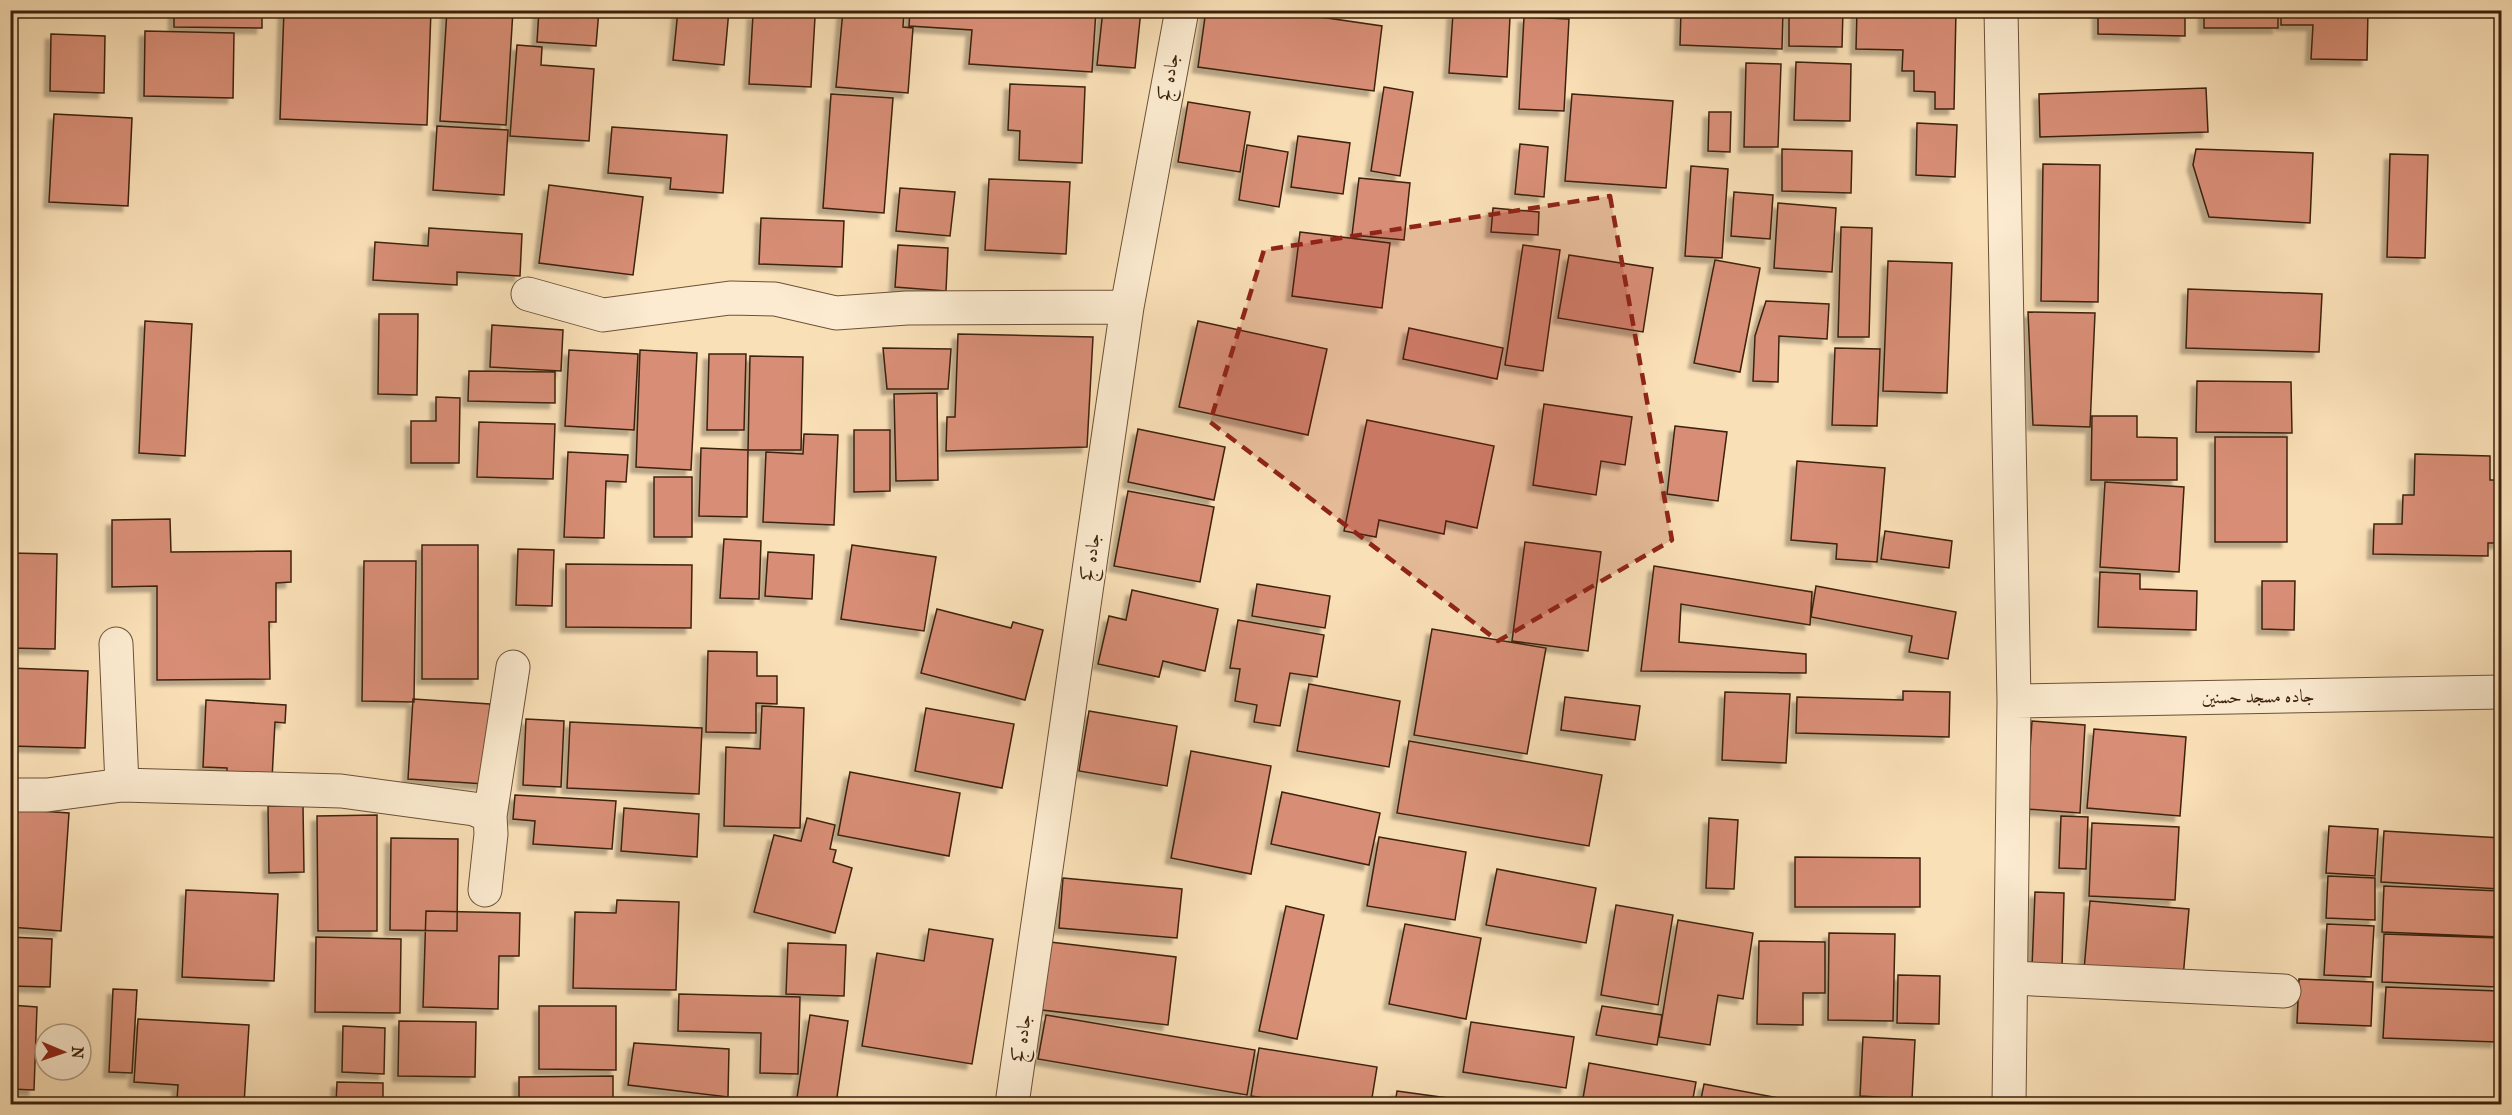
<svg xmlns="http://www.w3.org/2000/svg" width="2512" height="1115" viewBox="0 0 2512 1115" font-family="'IM FELL French Canon',Amiri,serif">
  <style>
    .building { fill: #d88e76; stroke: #3c210d; stroke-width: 1.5; filter: url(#shadow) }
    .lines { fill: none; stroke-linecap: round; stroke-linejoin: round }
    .street-casing { stroke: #6c5138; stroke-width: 35 }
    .street { stroke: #fcebd0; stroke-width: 33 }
    .marked { fill: #8f2418; fill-opacity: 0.2; stroke: #8f2418; stroke-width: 4.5; stroke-dasharray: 12 8; stroke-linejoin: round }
    .labels { text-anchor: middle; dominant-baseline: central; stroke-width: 4.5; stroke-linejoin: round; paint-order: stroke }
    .street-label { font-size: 18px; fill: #3c210d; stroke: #fcebd0 }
  </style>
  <defs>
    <filter id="shadow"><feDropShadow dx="-5.5" dy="5.5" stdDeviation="1.5" flood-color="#0004"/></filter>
  </defs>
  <rect width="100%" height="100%" fill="#fae0b7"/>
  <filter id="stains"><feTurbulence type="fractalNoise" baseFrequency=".00333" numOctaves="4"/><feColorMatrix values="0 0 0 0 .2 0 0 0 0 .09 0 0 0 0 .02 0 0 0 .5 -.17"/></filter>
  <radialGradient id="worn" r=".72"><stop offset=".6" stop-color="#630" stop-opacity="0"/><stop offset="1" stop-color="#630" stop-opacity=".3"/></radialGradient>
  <path class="building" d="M174,10h88v18l-88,-1z
    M284,10h147l-4,115 -147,-6z
    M447,10h66l-7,115 -66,-4z
    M539,10h60l-3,36 -59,-4z
    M678,10h51l-5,55 -51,-5z
    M843,10h61l-1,17 10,1 -5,65 -72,-6z
    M910,10h186l-4,62 -123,-8 3,-34 -63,-4z
    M1103,10h38l-6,58 -38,-3z
    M1206,10h66l110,16 -8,65 -176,-24z
    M1681,10h102l-1,39 -102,-4z
    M1789,10h54l-1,37 -53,-1z
    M1857,10h99l-2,99h-19v-17l-21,-1v-20h-12l1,-21 -47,-1z
    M2098,10h87v26l-87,-2z
    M2204,10h74v18h-74z
    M2281,10h87l-1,50 -56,-1 2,-34h-32z
    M1453,13l57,4 -3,60 -58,-4z
    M753,14l62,3 -4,70 -62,-3z
    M1524,17l45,2 -5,92 -45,-2z
    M10,28h7l-3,72 -4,-1z
    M145,31l89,2 -1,65 -89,-2z
    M51,34l54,2 -1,57 -54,-2z
    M517,45l25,2 -1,18 53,4 -5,72 -79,-5z
    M1796,62l55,2 -1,57 -56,-1z
    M1746,63l35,1 -3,83h-34z
    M1010,84l75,3 -3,76 -63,-3 1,-29 -12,-1z
    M1384,87l29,5 -13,84 -29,-5z
    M2206,88l2,44 -168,5 -1,-43z
    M831,94l62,4 -9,115 -61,-5z
    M1572,94l101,7 -7,87 -101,-7z
    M1188,102l62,10 -10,60 -62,-10z
    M1709,112h22l-1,40 -22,-1z
    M54,114l78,4 -4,88 -79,-4z
    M1917,123l40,2 -2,52 -39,-2z
    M437,126l71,4 -4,65 -71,-5z
    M612,127l115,8 -4,58 -53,-4 1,-11 -63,-5z
    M1298,136l52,7 -7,51 -52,-7z
    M1520,144l28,3 -4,50 -29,-3z
    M1247,145l41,7 -9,55 -40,-7z
    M1782,149l70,2 -1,42 -69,-2z
    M2196,149l117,4 -3,70 -101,-6 -16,-52z
    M2390,154l38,1 -3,103 -38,-1z
    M2043,164l57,1 -2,137 -57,-1z
    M1691,166l37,3 -6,89 -37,-2z
    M1359,178l51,5 -6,57 -52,-5z
    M989,179l81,3 -4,72 -81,-4z
    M549,185l94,12 -10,78 -94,-12z
    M900,188l55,4 -5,44 -54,-5z
    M1734,192l39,3 -3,44 -39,-3z
    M1778,203l58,5 -4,64 -58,-4z
    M1493,208l46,4 -1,23 -47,-3z
    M761,218l83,3 -2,46 -83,-3z
    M1841,227l31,1 -3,109h-31z
    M429,228l93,6 -2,42 -63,-4v13l-84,-5 2,-38 53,4z
    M1300,232l90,11 -8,65 -90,-12z
    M898,245l50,3 -2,43 -51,-4z
    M1523,245l37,5 -17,121 -38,-6z
    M1569,255l84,13 -10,64 -85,-14z
    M1715,260l45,8 -20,104 -46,-9z
    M1888,261l64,2 -5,130 -64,-2z
    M2188,289l134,5 -3,58 -133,-4z
    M1766,301l63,3 -2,35 -48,-3 -1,46 -25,-1 2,-45z
    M2028,312l67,1 -5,114 -57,-2z
    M379,314h39l-1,81 -39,-1z
    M145,321l47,3 -7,132 -46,-3z
    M1198,321l129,28 -19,86 -129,-28z
    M492,325l71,5 -2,41 -71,-4z
    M1409,328l94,20 -6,31 -94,-20z
    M958,334l135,3 -6,110 -141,4 1,-34h8z
    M883,348l68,1 -3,40h-61z
    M1835,348l45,1 -3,77 -45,-1z
    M569,350l69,4 -4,76 -69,-4z
    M640,350l57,3 -6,117 -55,-3z
    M709,354h37l-2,76h-37z
    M750,356l53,1 -2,93h-53z
    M469,371l86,1v31l-87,-2z
    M2197,381l94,1 1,51 -96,-1z
    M937,393l1,87 -42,1 -2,-87z
    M436,397l24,1 -1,65h-48v-42h25z
    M1544,404l88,13 -7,48 -24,-4 -5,34 -63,-10z
    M2092,416h45v21l40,1v42h-86z
    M1367,420l127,26 -17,82 -31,-7 -2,13 -65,-14 -3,17 -32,-6z
    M479,422l76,2 -2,55 -76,-2z
    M1675,426l52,6 -9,69 -51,-7z
    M1138,429l87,18 -11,53 -86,-18z
    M854,430h36v61l-36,1z
    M804,434l34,1 -4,90 -71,-3 3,-70 37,2z
    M2215,437h72v105h-72z
    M701,448l47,2 -1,67 -48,-1z
    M568,452l60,3 -2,27 -20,-1 -2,57 -40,-1z
    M2415,454l75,2v24h11l-1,63h-12v13l-115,-2 1,-30h28l1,-29h11z
    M1797,461l88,7 -8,94 -41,-3 1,-15 -46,-4z
    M654,477h38v60h-38z
    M2105,482l79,5 -5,85 -79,-5z
    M1128,491l86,16 -14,75 -86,-16z
    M170,519l1,33 120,-1v31l-15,1v39h-7l1,57 -113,1v-94l-45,1v-67z
    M1885,531l67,10 -3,27 -68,-9z
    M724,539l37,2 -2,58 -39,-1z
    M1525,542l76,10 -13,99 -76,-10z
    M422,545h56v134h-56z
    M852,545l84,12 -12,74 -83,-12z
    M518,549l36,1 -2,56 -36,-1z
    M768,552l46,3 -2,44 -47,-3z
    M10,553l47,1 -2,95 -45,-1z
    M364,561h52l-2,141 -52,-1z
    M566,564l126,1 -1,63 -125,-1z
    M1654,566l158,26 -2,33 -129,-21 -2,38 127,12v19l-165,-2z
    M2100,572l40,2v15l57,2 -1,39 -98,-3z
    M2262,581h33l-1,49 -32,-1z
    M1257,584l73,12 -5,32 -73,-12z
    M1816,586l140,26 -8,47 -39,-7 3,-16 -101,-19z
    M1132,590l86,19 -13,62 -42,-10 -4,16 -61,-13 11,-48 17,4z
    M937,609l74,19 2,-6 30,8 -18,70 -104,-27z
    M1238,620l86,15 -7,42 -27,-4 -10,53 -26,-4 3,-17 -22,-4 5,-32 -10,-1z
    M1432,629l114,19 -19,106 -113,-19z
    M708,651l49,1v24h20v28l-21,-1v30l-50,-1z
    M10,668l78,3 -3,77 -75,-2z
    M1309,684l91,17 -11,66 -92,-16z
    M1903,691l47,1 -1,45 -153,-4 1,-36 106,3z
    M1725,692l65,2 -4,69 -64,-3z
    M1565,697l75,9 -5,34 -74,-10z
    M413,699l77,5 -5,80 -77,-5z
    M206,700l80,5 -1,18 -10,-1 -3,57 -45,-2v-9l-24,-1z
    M762,706l42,2 -4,120 -76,-2 2,-79 34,2z
    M926,708l88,16 -12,64 -87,-17z
    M1089,711l88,15 -10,60 -88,-15z
    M526,719l38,2 -3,66 -38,-2z
    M2032,721l53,4 -5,88 -54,-4z
    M570,722l132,6 -3,66 -132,-6z
    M2094,729l92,8 -6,79 -93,-8z
    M1409,741l193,34 -13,71 -192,-33z
    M1191,751l80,15 -20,108 -80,-16z
    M850,772l110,21 -11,63 -111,-21z
    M1282,792l98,21 -11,52 -98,-21z
    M515,795l101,6 -4,48 -79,-5 2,-23 -22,-2z
    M268,806h35l1,66 -35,1z
    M624,808l75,6 -2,43 -76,-6z
    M10,809l59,4 -8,118 -51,-4z
    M377,815v116h-59l-1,-115z
    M2061,816l27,1 -2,52 -27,-1z
    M807,818l28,7 -5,24 6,1 -3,12 19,6 -17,65 -81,-21 20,-77 27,6z
    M1709,818l29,2 -4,69 -28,-1z
    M2092,823l87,4 -4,73 -86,-4z
    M2329,826l49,3 -3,47 -49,-3z
    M2384,831l118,7 -2,51 -119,-7z
    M1379,837l87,15 -11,68 -88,-14z
    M391,838l67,1 -1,92 -67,-1z
    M1795,857l125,1v49h-125z
    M1497,869l99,19 -10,55 -100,-18z
    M2328,876l47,2v42l-49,-2z
    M1063,878l119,11 -5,49 -118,-10z
    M2384,886l116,5 -1,46 -117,-5z
    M186,890l92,4 -4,87 -92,-4z
    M2035,892l29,1 -2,75 -30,-1z
    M617,900l62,2 -3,88 -103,-2 2,-76 41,1z
    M2090,901l99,8 -6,69 -99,-8z
    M1616,905l57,10 -15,90 -57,-10z
    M1286,906l38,9 -27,124 -38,-8z
    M426,911l94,2 -1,43h-20l-1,53 -75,-2z
    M1678,920l75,13 -10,66 -25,-4 -8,50 -51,-8z
    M1405,924l76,14 -15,81 -77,-15z
    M2327,924l47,2 -3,51 -47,-2z
    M929,929l64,10 -21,125 -110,-18 15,-93 47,8z
    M1829,933l66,1 -2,87 -65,-1z
    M2384,934l115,4 -2,49 -115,-5z
    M10,937l42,2 -2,48 -40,-1z
    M316,937l85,2 -1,74 -85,-1z
    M1759,941l66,1v51h-22v32l-46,-1z
    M1050,942l126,15 -8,68 -126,-15z
    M788,943l58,2 -2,51 -58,-2z
    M1898,975l42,1 -1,48 -42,-1z
    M2299,979l74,3 -2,44 -74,-3z
    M2386,987l113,4 -2,51 -114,-4z
    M113,989l24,1 -5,83 -23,-1z
    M679,994l121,3 -2,77 -38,-1 1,-40 -83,-2z
    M10,1005l27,2 -3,83 -24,-1z
    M539,1006h77v64l-77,-1z
    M1602,1006l60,9 -5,30 -61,-10z
    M810,1015l38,6 -12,83h-40z
    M1046,1015l209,35 -8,45 -209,-36z
    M138,1019l111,6 -5,79 -67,-4 1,-15 -44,-3z
    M399,1021l77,1 -1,55 -77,-1z
    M1471,1022l103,15 -8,51 -103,-16z
    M343,1026l42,2 -1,46 -42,-2z
    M1863,1037l52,3 -3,59 -52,-3z
    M634,1043l95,6 -1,48 -100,-12z
    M1259,1048l118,19 -6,37h-67l-53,-8z
    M1589,1063l107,19 -4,22h-110z
    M613,1076v28h-94v-27z
    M337,1082l46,1v21h-47z
    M1704,1084l107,20h-111z
    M1397,1091l65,9v4h-67z"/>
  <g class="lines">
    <g class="street-casing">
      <path id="street" d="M2001,10l13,691 -5,403
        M528,294l75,21 127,-17 45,1 61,14 71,-5 220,-1
        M116,644l6,141
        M2014,701l488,-9
        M10,795h37l75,-10 219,6 133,18 16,7 1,18 -6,56
        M490,816l23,-149
        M2011,978l273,13
        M1012,1104l115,-797 55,-297"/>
    </g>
    <use href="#street" class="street"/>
  </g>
  <path class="marked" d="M1610,196l62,344 -174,101 -288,-219 54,-172z"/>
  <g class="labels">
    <g class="street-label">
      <text transform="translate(1169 77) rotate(-80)">جاده کج</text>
      <text transform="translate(1091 557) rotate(-82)">جاده کج</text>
      <text transform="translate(2258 697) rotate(-1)">جاده مسجد حسنین</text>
      <text transform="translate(1022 1038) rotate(-82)">جاده کج</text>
    </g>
  </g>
  <rect width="2512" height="1115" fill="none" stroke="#fae0b7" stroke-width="36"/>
  <rect x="12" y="12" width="2488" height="1091" fill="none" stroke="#3c210d" stroke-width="3"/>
  <rect x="18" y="18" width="2476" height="1079" fill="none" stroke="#3c210d" stroke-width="1.5"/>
  <g transform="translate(63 1052) rotate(92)"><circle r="28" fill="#fcebd0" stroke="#af9a82" stroke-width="1.5"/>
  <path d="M0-4.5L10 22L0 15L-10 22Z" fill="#8f2418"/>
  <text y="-9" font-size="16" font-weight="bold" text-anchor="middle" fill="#3c210d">N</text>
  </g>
  <rect width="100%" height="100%" filter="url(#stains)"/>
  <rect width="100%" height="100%" fill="url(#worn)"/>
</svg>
